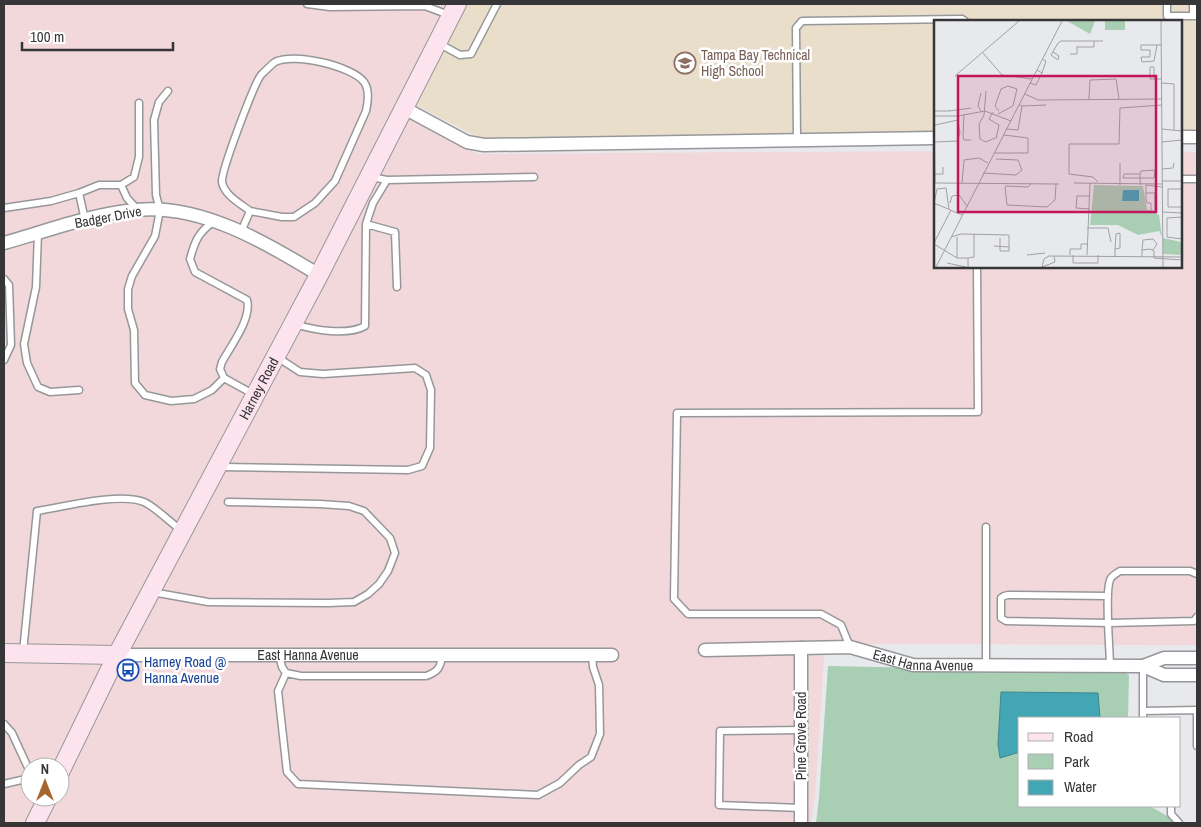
<svg xmlns="http://www.w3.org/2000/svg" width="1201" height="827" viewBox="0 0 1201 827" font-family="'Archivo Narrow',sans-serif">
  <style>
    .industrial { fill: #f2d8da; fill-rule: evenodd }
    .education { fill: #e9dec9 }
    .green { fill: #a8cfb4 }
    .water { fill: #43a6b4; stroke: #3f848f }
    .lines { fill: none; stroke-linecap: round; stroke-linejoin: round }
    .lane-casing { stroke: #96979a; stroke-width: 9 }
    .street-casing { stroke: #96979a; stroke-width: 15 }
    .secondary-casing { stroke: #96979a; stroke-width: 20 }
    .lane { stroke: #fff; stroke-width: 6 }
    .street { stroke: #fff; stroke-width: 12 }
    .secondary { stroke: #fde3ed; stroke-width: 18 }
    .labels { text-anchor: middle; dominant-baseline: central; stroke-width: 5; stroke-linejoin: round; paint-order: stroke }
    .education-label { font-size: 14px; fill: #785e54; stroke: #fff; text-anchor: start }
    .street-label { font-size: 14px; fill: #363638; stroke: #fff }
    .transit-label { font-size: 14px; fill: #164399; stroke: #fff; text-anchor: start }
    .inset-road { fill: none; stroke: #a1a1a4; stroke-width: 1 }
    .view { fill: #c2185b; fill-opacity: 0.15; stroke: #c2185b; stroke-width: 2.5 }
    .inset-edge { fill: none; stroke: #363638; stroke-width: 2.5 }
  </style>
  <rect width="100%" height="100%" fill="#e8e9ec"/>
  <path class="industrial" d="M4,4h445l-53,106 82,44 457,-3v115h245v-114h17v493l-372,-1 -10,153 -4,26h-807zM30,767h30v30h-30z"/>
  <path class="education" d="M467,4h730v126h-17v-109h-245v112l-455,5 -65,-33z"/>
  <path class="green" d="M828,666l296,6 5,3 -1,43h-28l-2,-25 -97,-1 -3,52 2,14 20,-6v54h130l29,17h-363l3,-25z"/>
  <path class="water" d="M1001,692l97,1 2,25h-80v34l-20,6 -2,-14z"/>
  <g class="lines">
    <g class="lane-casing">
      <path id="lane" d="M307,4l23,3 95,-1 24,9
        M1167,4v12h30
        M1193,16v-12
        M438,43l22,12 11,-1 26,-50
        M168,91l-9,11 -5,18 2,75 4,15 -5,26 -23,40 -4,13v20l6,21 1,53 10,12 26,6 23,-2 18,-9 12,-12
        M797,139l-1,-111 6,-7 160,-2 3,2
        M1180,179h17
        M387,180l147,-3
        M4,208l47,-7 28,-8
        M137,209l-10,-11 -6,-13 13,-8 5,-20v-54
        M85,220l-6,-27 20,-8h22
        M213,222c-15,11 -18,19 -23,37l5,13 52,28c5,19 -16,45 -25,62l-2,7 4,9 31,17
        M366,224l29,8 2,55
        M241,232l9,-21 32,6h12l21,-14 20,-22 31,-70c2,-9 4,-21 -2,-29 -12,-16 -71,-30 -89,-20 -4,3 -10,9 -14,13 -7,9 -40,96 -39,107 2,13 19,22 28,29
        M38,233l-2,54 -12,57 3,19 11,24 12,5 29,-2
        M4,279l5,6 2,60 -7,15
        M294,324c20,6 53,12 71,2l1,-102 7,-21 14,-23 -16,-3
        M219,467l189,3 14,-4 8,-18 1,-58 -5,-15 -11,-7 -92,6 -23,-2 -23,-15
        M986,527v138
        M152,592l56,10 120,1 26,-1 14,-8 11,-10 9,-13 7,-18 -5,-15 -26,-27 -15,-5 -29,-2 -92,-2
        M1108,596l-100,-1 -4,1 -3,2v20l5,3 103,2 85,-2 3,-4
        M850,647l-9,-22 -20,-11h-133l-14,-15 3,-186 301,-1 -1,-146
        M23,652l14,-141c26,-4 83,-19 107,-9 10,4 27,21 37,28
        M279,655l3,12 4,6 15,3h125c12,-4 15,-9 16,-21
        M1110,666c0,-16 -6,-78 1,-88 2,-3 6,-5 9,-7h70l7,3
        M1143,666v52
        M286,673l-8,18 9,81 11,12 240,11 22,-12 19,-18 12,-8 9,-23 -1,-49 -6,-18 -1,-12
        M1143,711l54,-1v36
        M4,724l8,9 18,39
        M801,730l-81,1 -1,74 82,3
        M4,784l26,-6
        M1171,806v8l8,9"/>
    </g>
    <g class="street-casing">
      <g id="street">
        <path d="M404,108l63,34 17,3 451,-7"/>
        <path d="M1180,137h17"/>
        <path d="M4,243c43,-12 87,-29 132,-33 64,-7 131,33 183,65"/>
        <path id="s1" d="M705,650l145,-3 63,18 230,1 21,-8h33"/>
        <path id="s2" d="M117,655h495"/>
        <path d="M1143,666l21,9h33"/>
        <path d="M801,823v-175"/>
      </g>
    </g>
    <g class="secondary-casing">
      <g id="secondary">
        <path d="M4,653l113,2"/>
        <path id="s3" d="M60,772l57,-117 202,-380 138,-271"/>
        <path d="M35,823l13,-26"/>
      </g>
    </g>
    <use href="#lane" class="lane"/>
    <use href="#street" class="street"/>
    <use href="#secondary" class="secondary"/>
  </g>
  <defs>
    <g id="school-ring" transform="scale(1.125)"><circle r="9.5" fill="#fff" stroke="#8d6e63" stroke-width="1.5"/><path d="M0-5L7-2L0 1L-7-2ZM-4 1L0 2.5L4 1V4Q0 6-4 4Z" fill="#8d6e63"/></g>
    <g id="bus-ring" transform="scale(1.125)"><circle r="9.5" fill="#fff" stroke="#1a4fb4" stroke-width="1.5"/><path d="M-5-6H5V4H4V6H2V4H-2V6H-4V4H-5ZM-3.5-4V0h7V-4ZM-3.5 1.2v1.5H-2V1.2ZM2 1.2v1.5H3.5V1.2Z" fill="#1a4fb4"/></g>
  </defs>
  <g fill-rule="evenodd">
    <use href="#school-ring" x="685" y="63"/>
    <use href="#bus-ring" x="128" y="670"/>
  </g>
  <g class="labels">
    <g class="education-label">
      <text x="701" y="55">Tampa Bay Technical<tspan x="701" dy="16">High School</tspan></text>
    </g>
    <g class="street-label">
      <text transform="translate(108 217) rotate(-11)">Badger Drive</text>
      <text stroke="none"><textPath href="#s3" startOffset="432">Harney Road</textPath></text>
      <text stroke="none"><textPath href="#s2" startOffset="191">East Hanna Avenue</textPath></text>
      <text stroke="none"><textPath href="#s1" startOffset="220">East Hanna Avenue</textPath></text>
      <text transform="translate(801 736) rotate(-90)">Pine Grove Road</text>
    </g>
    <g class="transit-label">
      <text x="144" y="662">Harney Road @<tspan x="144" dy="16">Hanna Avenue</tspan></text>
    </g>
  </g>
  <g transform="translate(934 20)">
    <rect width="248" height="248" fill="#e8e9ec"/>
    <path d="M133,1h28l-5,13zM171,1h20v9h-20zM160,165l49,1 4,23 12,6 3,22 -3,-6 -21,4 -20,-10h-28zM229,218l18,4v13l-18,-1z" fill="#a8cfb4"/>
    <path d="M189,170h16v11h-17z" fill="#43a6b4"/>
    <path class="inset-road" d="M227,1l2,246M223,25l-3,16 -12,1 -1,-5h9v-7h-9v-5h20M143,27h17v-6M119,32l6,4 -1,4 -7,-5 7,-12 3,-2h42M49,33l19,22 30,4M136,34h7v-8M103,50l5,3 4,-12 -4,-2M21,56l64,-55M220,59v-12h-4v12h12M96,63l6,2 6,-12M228,63l12,1v46M52,71l-2,24 -5,9 1,15 6,3 9,-4M91,74l13,6 124,-1M155,79l1,-19 26,-1 3,20M88,86l24,-1M15,91l22,-3M47,91l-3,-5 3,-13M59,92l-4,7 10,6 -3,14M30,94l-1,22 1,4h7M64,94l15,-8 4,-17 -9,-3 -7,3 -6,17 4,5M1,96h23l27,-5 26,10M1,105l23,-5M72,109l12,1 4,-24 -3,-1M228,109l20,2M1,122l22,-1 3,-8 -2,-12M228,122l20,-2M60,133h34v-15l-24,-3M186,143v22M228,149l11,-1 1,-5M49,153l33,2 6,-5 -4,-10 -22,-1M1,154h8v-7M206,154h-16l-1,4h31l1,-8 -14,1 -1,3v7l1,4M228,161h20M164,162l-5,-5 -24,-3v-30h50l1,-36 42,-3M0,163l125,1M1,163l-1,-72h16M28,163l2,-23 15,-2 9,5M140,163l88,1M212,165v13l1,5h4v7l4,3v-20h-9M212,165l16,2M71,166l23,1 3,-3M71,167l2,18 40,2 8,-7 1,-16M248,169h-14v18h14M156,176h-13l-1,12 14,1M0,183l3,-14 9,-1 3,21M0,183l28,12M16,183l2,-7 7,-1 8,11M228,192l20,1M248,197l-15,1v19l15,2M153,208h21l3,14M17,217l10,-3 48,1v16h-9v-13M23,217v21h11v9M0,223l17,-33M0,224l23,14M60,226l15,1M208,230l1,-10 10,-1 4,5 -4,6M93,235l18,-2M136,235v-6h11v-5h6M139,235v8h25v-8M153,235l3,-72M181,236v-7l1,-15 4,-1v15l-5,1M208,237v-7l8,-1 4,2v7M34,238l6,-1v-23M220,238l28,2M13,243l19,4M2,247l126,-246M108,247l2,-8 5,-3 133,1M108,247l13,-5 -1,-6"/>
    <path class="view" d="M24,56h198v136h-198z"/>
    <rect width="248" height="248" class="inset-edge"/>
  </g>
  <rect width="1201" height="827" fill="none" stroke="#363638" stroke-width="10"/>
  <rect x="1018" y="717" width="162" height="90" fill="#ffffff" stroke="#afafaf"/>
  <rect x="1028" y="733" width="25" height="8" fill="#fde3ed" stroke="#afafaf"/>
  <text x="1064" y="742" font-size="15" fill="#363638">Road</text>
  <rect x="1028" y="754" width="25" height="15" fill="#a8cfb4" stroke="#afafaf"/>
  <text x="1064" y="767" font-size="15" fill="#363638">Park</text>
  <rect x="1028" y="780" width="25" height="15" fill="#43a6b4" stroke="#afafaf"/>
  <text x="1064" y="792" font-size="15" fill="#363638">Water</text>
  <g transform="translate(45 782)"><circle r="24" fill="#ffffff" stroke="#afafaf"/>
  <path d="M0-4L9 19L0 12L-9 19Z" fill="#a6672e"/>
  <text y="-8" font-size="14" font-weight="bold" text-anchor="middle" fill="#363638">N</text>
  </g>
  <path d="M22 42v8h151v-8" fill="none" stroke="#363638" stroke-width="2.5"/>
  <text x="30" y="42" font-size="15" fill="#363638" stroke="#ffffff" stroke-width="4" paint-order="stroke">100 m</text>
</svg>
